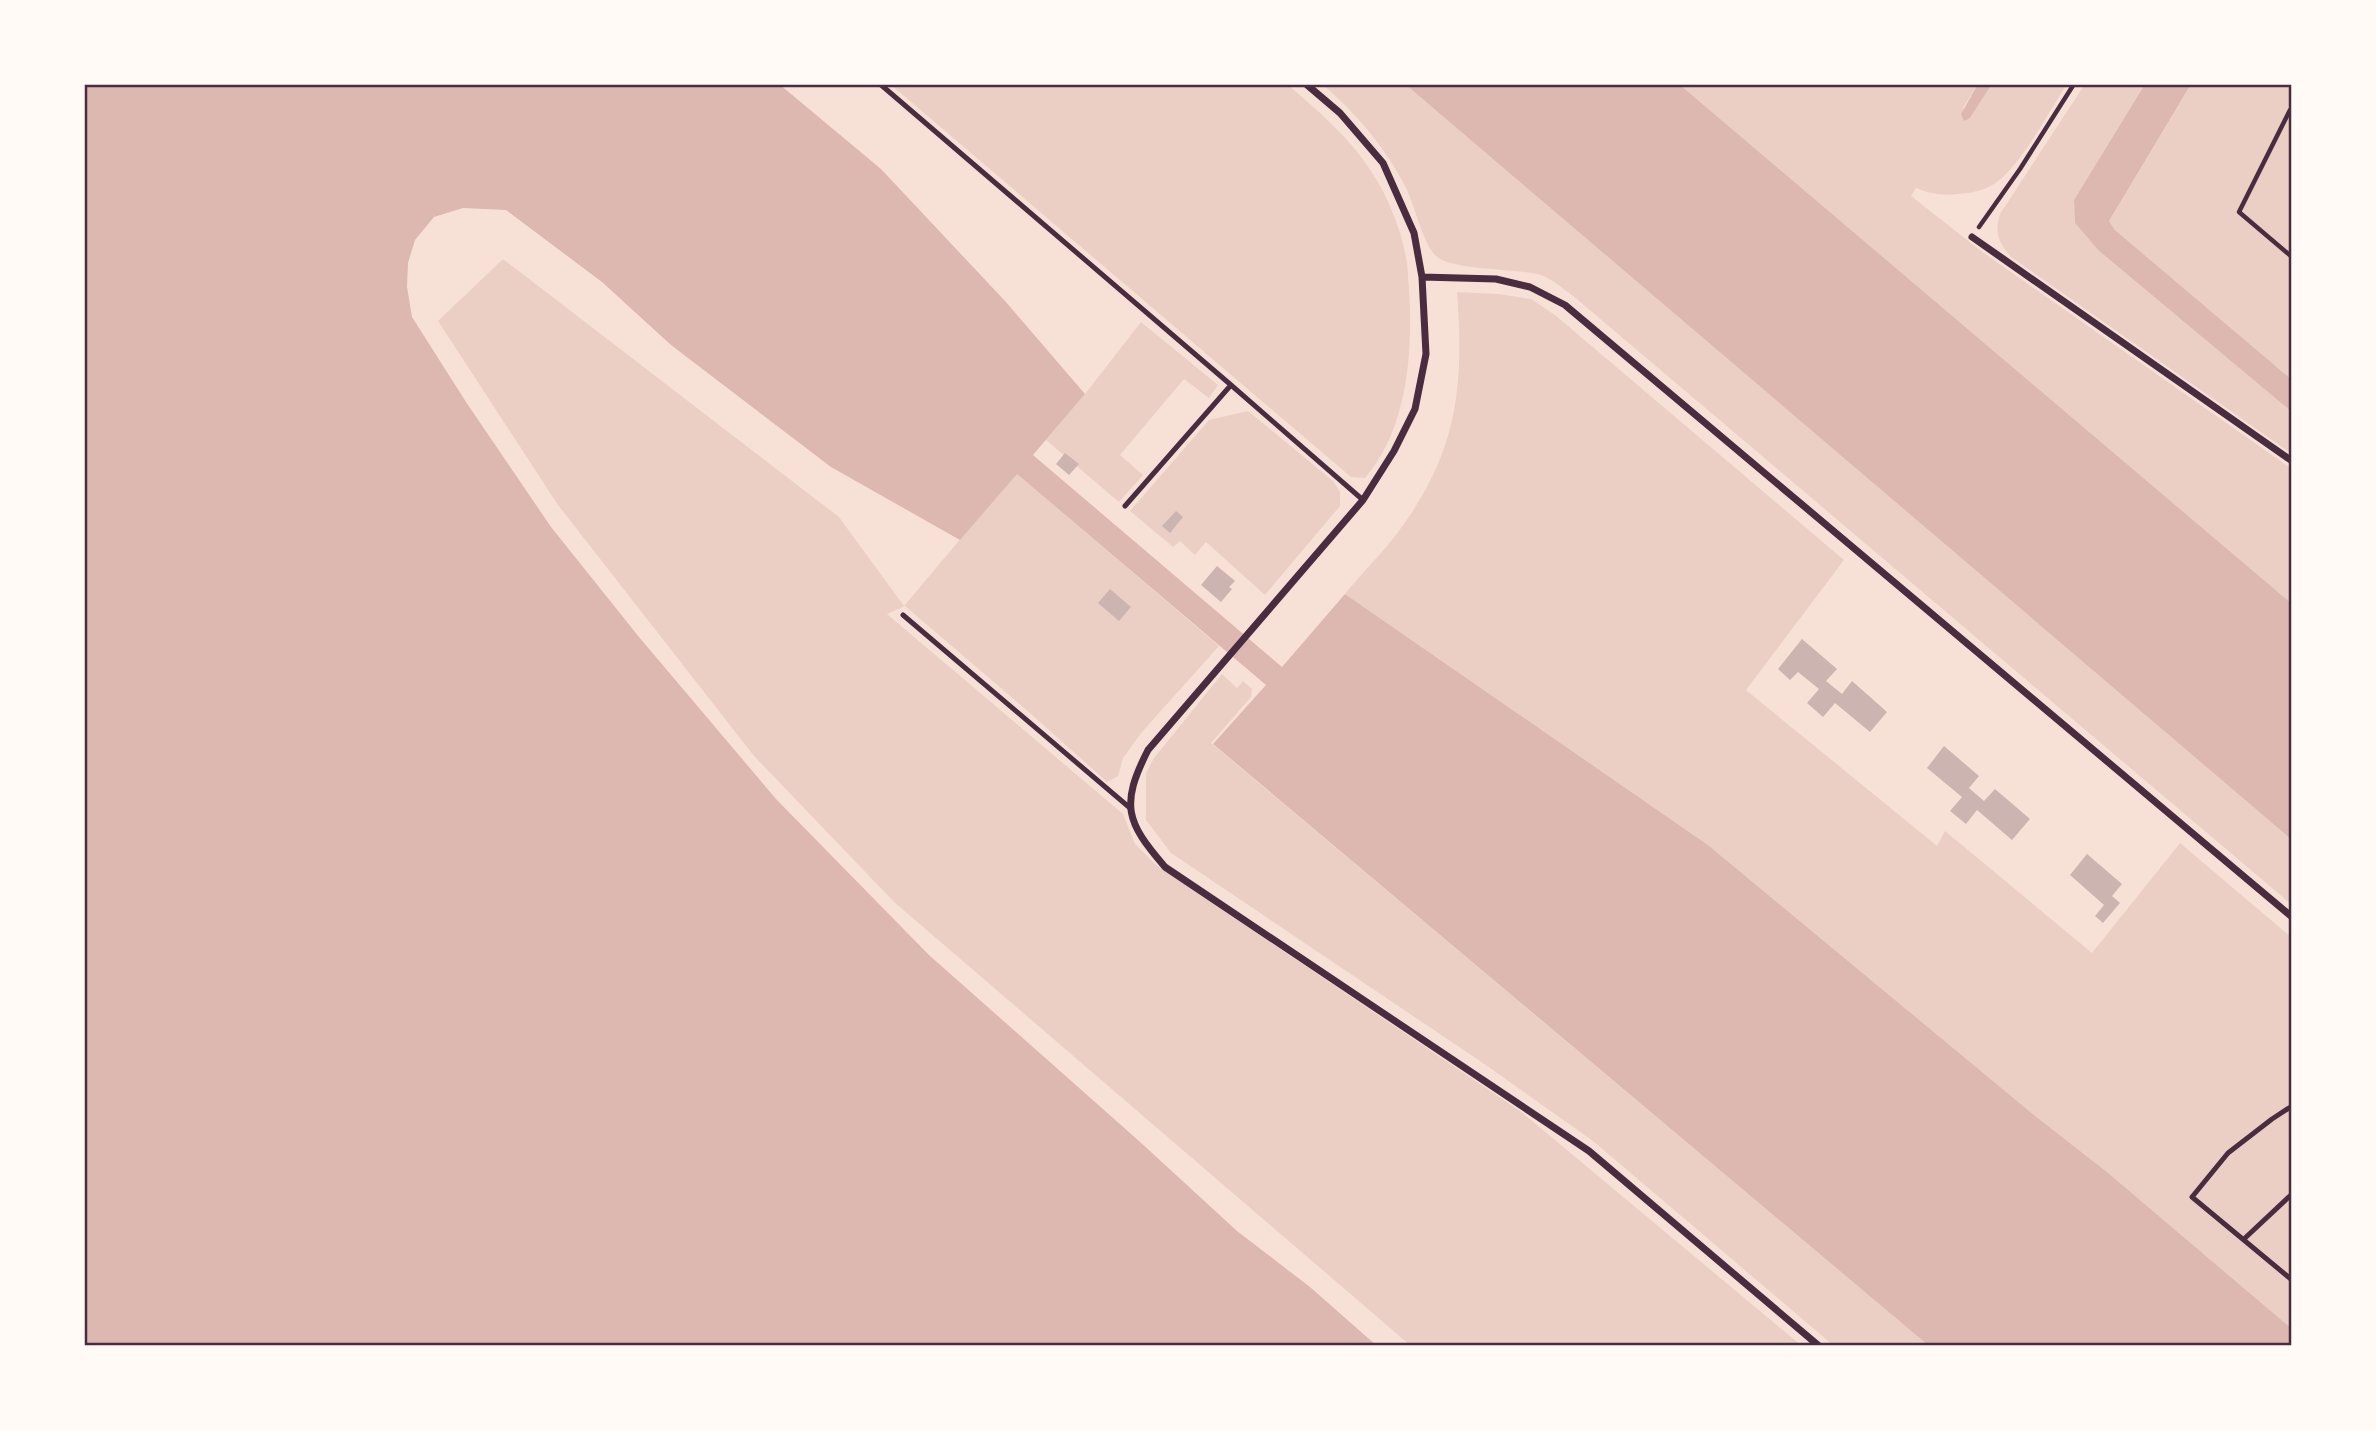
<svg xmlns="http://www.w3.org/2000/svg" width="2376" height="1430" viewBox="0 0 2376 1430" font-family="'IBM Plex Sans',sans-serif">
  <style>
    .green { fill: #ebcfc5 }
    .water { fill: #dcb8b0 }
    .building { fill: #ccb4b1 }
    .lines { fill: none; stroke-linecap: round; stroke-linejoin: round }
    .path { stroke: #4a2c40; stroke-width: 4.5 }
    .service { stroke: #4a2c40; stroke-width: 5 }
    .minor { stroke: #4a2c40; stroke-width: 7 }
    .neatline { fill: none; stroke: #4a2c40; stroke-width: 2.5 }
  </style>
  <rect width="100%" height="100%" fill="#f7e1d7"/>
  <path class="green" d="M890,84h397c30,26 60,51 82,84 18,26 31,58 37,89 2,10 2,22 3,32 4,62 -1,139 -44,189l-14,-1z
    M1322,84h83l887,756v65l-720,-610c-9,-6 -20,-16 -31,-20 -25,-7 -89,-4 -105,-19 -13,-12 -21,-50 -30,-68 -20,-40 -50,-75 -84,-104z
    M1679,84h299l-15,24 7,10 22,-34h75c-18,27 -47,84 -73,100 -11,7 -23,9 -36,10 -15,2 -28,0 -42,-6l-5,8 70,55 311,218v135z
    M2085,84h60l-71,116 1,23 23,27 194,162v42l-281,-197c-12,-14 -17,-24 -11,-43z
    M2191,84h101v296l-177,-150 -6,-9z
    M503,259l336,258 65,89 112,-133 203,173 -77,86 -19,26 -5,18 -11,6 -77,-69 -125,-107 -18,8 236,200 12,30 21,21 364,246 282,235h-391l-517,-444 -140,-146 -196,-251 -120,-184z
    M1457,292l42,2 32,5 24,16 289,245 -98,130 191,156 8,-15 147,122 88,-110 112,95v391l-185,-157 -73,-57 -326,-270 -363,-251c18,-23 40,-43 56,-66 57,-78 63,-142 56,-236z
    M1141,322l77,63 -9,13 -25,-19 -64,76 23,20 -24,27 -73,-62 39,-46z
    M1248,411l85,70 7,11v14l-75,89 -59,-53 -11,13 -15,-14 -7,6 -43,-36 79,-91z
    M1222,674l15,14 6,-7 9,8 -1,8 -40,46 718,603h-95l-241,-205 -113,-80 -309,-208 -25,-33v-47l8,-15z"/>
  <path class="water" d="M84,84h695l102,85 124,132 80,93 -52,61 249,212 63,-73 363,251 326,270 73,57 185,157v17h-363l-716,-602 53,-59 -249,-211 -57,66 -129,-73 -160,-122 -69,-63 -96,-72 -43,-2 -29,9 -19,23 -7,23 -1,24 5,30 54,85 85,125 88,110 137,162 153,156 210,186 98,90 73,56 67,59h-1293z
    M1405,84h274l613,520v236z
    M1978,84h14l-22,34 -6,3 -3,-7z
    M2145,84h46l-82,137 6,9 177,150v32l-194,-162 -23,-27 -1,-23z"/>
  <path class="building" d="M1065,453l14,11 -10,11 -13,-11z
    M1176,511l7,6 -13,16 -8,-7z
    M1217,566l18,15 -6,6 3,2 -11,13 -20,-17z
    M1110,589l21,18 -12,14 -21,-18z
    M1802,639l35,30 -11,12 16,13 10,-13 35,31 -17,20 -35,-29 -12,14 -16,-14 12,-14 -21,-17 -8,8 -12,-11z
    M1944,746l35,30 -10,12 15,13 11,-12 35,30 -18,21 -35,-30 -11,14 -16,-13 12,-14 -35,-29z
    M2087,854l35,30 -10,12 8,7 -17,20 -8,-7 9,-11 -34,-30z"/>
  <g class="lines">
    <path class="path" d="M2292,110h-2l-51,102 53,45
      M1979,227l41,-58 54,-85"/>
    <path class="service" d="M880,84l351,301
      M1125,506l106,-121 132,115
      M903,615l227,193
      M2292,1106l-20,13 -44,34 -36,44 100,83
      M2244,1239l48,-45"/>
    <path class="minor" d="M1306,84l34,29 43,50 31,70 8,44 4,77 -11,55 -21,42 -31,49 -215,250c-28,55 -22,72 17,117l424,284 230,195
      M1972,237l320,224
      M1422,277l74,2 34,8 35,18 727,612"/>
  </g>
  <rect width="2376" height="1430" fill="none" stroke="#fffaf5" stroke-width="172"/>
  <rect x="86" y="86" width="2204" height="1258" class="neatline"/>
</svg>
